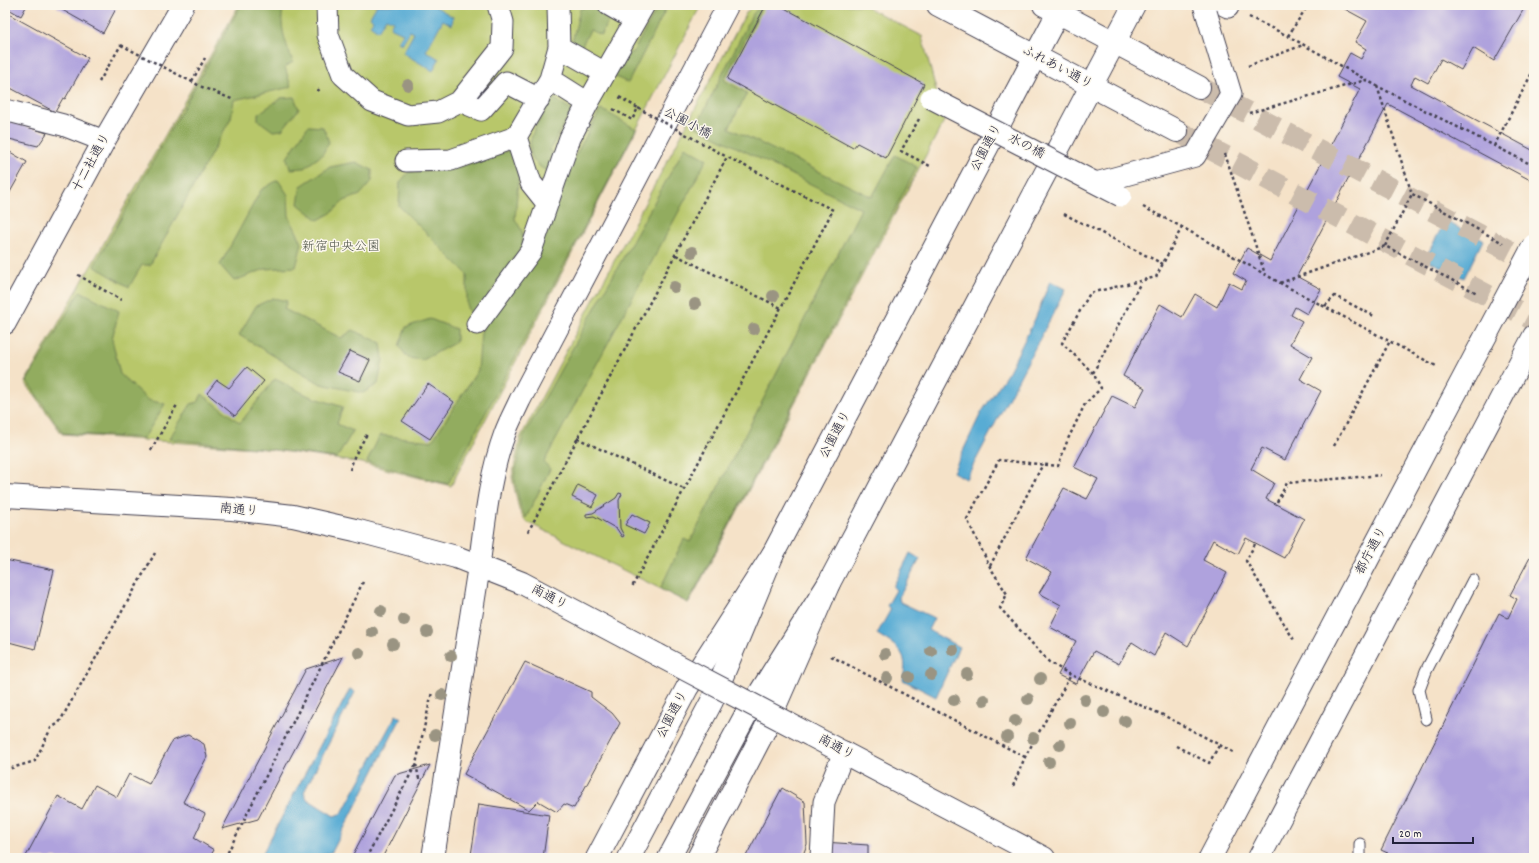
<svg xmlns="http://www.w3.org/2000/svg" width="1539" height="863" viewBox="0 0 1539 863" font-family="Dekko,'Klee One',sans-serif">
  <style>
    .green { fill: #b8c76a; stroke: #6d7452 }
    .forest { fill: #92ac5e; stroke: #5a674c }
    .water { fill: #58acd4; stroke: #3d6788 }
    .building { fill: #afa2dd }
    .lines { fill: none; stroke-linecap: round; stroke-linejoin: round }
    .secondary-tunnel { stroke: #cbbcac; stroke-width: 22; stroke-dasharray: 22 11; stroke-linecap: butt }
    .lane-casing { stroke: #423f50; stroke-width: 13 }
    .street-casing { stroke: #423f50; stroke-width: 23 }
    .secondary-casing { stroke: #423f50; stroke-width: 24 }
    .highway-casing { stroke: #423f50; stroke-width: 24 }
    .path { stroke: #423f50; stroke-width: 2.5; stroke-dasharray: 3 3; stroke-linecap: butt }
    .lane { stroke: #fff; stroke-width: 11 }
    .street { stroke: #fff; stroke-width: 21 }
    .secondary { stroke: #fff; stroke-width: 22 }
    .highway { stroke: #fff; stroke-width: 22 }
    .street-bridge-casing { stroke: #423f50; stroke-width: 23; stroke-linecap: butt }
    .secondary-bridge-casing { stroke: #423f50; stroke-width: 24; stroke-linecap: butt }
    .path-bridge { stroke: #423f50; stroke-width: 2.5; stroke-dasharray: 3 3; stroke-linecap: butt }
    .street-bridge { stroke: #fff; stroke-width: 21 }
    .secondary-bridge { stroke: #fff; stroke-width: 22 }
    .tree { fill: #9a9482 }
    .labels { text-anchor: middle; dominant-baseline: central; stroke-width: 3; stroke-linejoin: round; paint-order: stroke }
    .number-label { font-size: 11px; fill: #454264 }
    .street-label { font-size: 13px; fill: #22223b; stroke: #fbf7ec }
    .park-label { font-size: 13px; fill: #4f5449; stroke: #fbf7ec }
  </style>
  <rect width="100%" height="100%" fill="#fbf7ec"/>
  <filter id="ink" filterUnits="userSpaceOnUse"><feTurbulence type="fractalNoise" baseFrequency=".025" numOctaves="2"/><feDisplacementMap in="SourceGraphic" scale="8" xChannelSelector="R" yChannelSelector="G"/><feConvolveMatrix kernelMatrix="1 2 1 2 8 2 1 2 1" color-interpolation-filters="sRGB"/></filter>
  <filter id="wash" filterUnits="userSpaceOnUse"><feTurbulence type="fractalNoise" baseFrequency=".012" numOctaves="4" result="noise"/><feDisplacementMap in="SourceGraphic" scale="16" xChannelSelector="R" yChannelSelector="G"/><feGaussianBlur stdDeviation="0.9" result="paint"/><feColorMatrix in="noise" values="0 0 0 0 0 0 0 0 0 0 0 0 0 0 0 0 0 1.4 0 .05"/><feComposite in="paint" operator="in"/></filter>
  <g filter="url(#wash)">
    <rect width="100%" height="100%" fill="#f5e2c8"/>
    <path class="green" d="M239,5h462l-250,481 -89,-23 -94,-14 -206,-15 -37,-52z
      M753,5h110l59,31 22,85 -255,482 -164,-82 -6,-11 -7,-33 8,-39 226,-425z"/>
    <path class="forest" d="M241,5h43c-6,19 2,39 9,57l-8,5 6,20 -57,13 -3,18 -81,147h-8l-13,22 -35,-21z
      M591,5l20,11 -10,19 -11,-5 -11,21 -8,-4 9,-38z
      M659,5h9l-40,78 -16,-8 15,-21 6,-2z
      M761,5l1,2 -38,73 23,13 -18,35 143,69 23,-42 22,12 -229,436 -28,-14 24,-50 6,3 171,-333 -165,-82 56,-112z
      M294,97l5,12 -17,21 -9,1 -15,-11v-6l23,-16z
      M553,98l19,12 -23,41 7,4 -10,16c-3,-2 -7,-5 -10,-8 -17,-19 7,-49 17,-65z
      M601,109l35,20 -188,355 -81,-22 13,-27 52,6 46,-71 3,-38 88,-165z
      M308,126l15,1 6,15 -7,13 -18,13 -14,1 -3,-11z
      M685,147l22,12 -163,303 6,7 -24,49 -5,-9 -7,-32 9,-40z
      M510,150l9,20 -4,49 7,12 1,15 -49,70 -7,-8v-34l-68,-68 1,-24 9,-10 44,-3z
      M356,162l16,8v11l-12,14 -16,6 -13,12 -13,7 -20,-16 3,-18 29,-19z
      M278,180l10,15 1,21 13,27 -6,24 -31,2 -31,12 -14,-16 41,-75z
      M80,291l39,20 -7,28 8,35 28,26 17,4 -21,34 -81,-5 -36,-52z
      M273,298l14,3 -3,8 57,29 12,-8 28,13 2,16 -5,25 -15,9 -42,-9 -82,-49 17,-29z
      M430,319l26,10v13l-33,18 -15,-2 -9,-12 7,-19z
      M275,379l34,17 34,11 -6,17 16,7 -16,27 -70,-9 -98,-10 22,-35 7,-2 4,-8 38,29z"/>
    <path class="water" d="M377,5h56l20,12 -1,8 -9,-5 -17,31 13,8 -6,12 -30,-18 11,-20 -4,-2 -8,13 -4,-2 5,-9 -13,-6 3,-6 -7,-3 -8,13 -8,-6 3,-5 -3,-3z
      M1445,221l38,19 -19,38 -39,-19z
      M1050,281l16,8 -100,190 -13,-7 28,-59 28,-42 26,-52z
      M910,553l10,6 -21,38 1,5 34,16 -6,12 31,17 -23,50 -33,-17c6,-28 -4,-32 -26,-46l14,-25 -4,-3 9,-16 -3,-3z
      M350,689l5,3 -51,100 3,7 27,17 8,-3 54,-98 5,3 -69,134 -21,6h-51z"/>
    <g id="blocks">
      <path class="building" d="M5,5h22l-6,11 -16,-9z
        M58,5h60l-15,28 -46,-26z
        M766,5h13l145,79 -38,74 -29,-15 -4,5 -126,-69z
        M1345,5h181l-32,56 -21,-13 -12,22 -20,-11 -13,24 -13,-7 -4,9 123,66v31l-146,-78 -91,172 24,13 -14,25 -12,-7 -4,8 11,6 -12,23 22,13 -12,22 21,12 -36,69 -23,-12 -11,21 23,14 -8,16 38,20 -20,39 -38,-20 -8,16 -25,-14 -10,20 24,13 -39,73 -22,-14 -12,24 -22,-14 -13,22 -25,-13 -18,33 -18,-9 18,-34 -26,-14 11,-22 -22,-12 13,-21 -26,-14 38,-70 23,11 11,-20 -24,-12 38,-71 23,11 10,-19 -22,-12 37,-72 22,13 13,-23 22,13 12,-25 13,7 4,-8 -13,-8 14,-25 23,13 90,-172 -23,-12 13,-24 11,6 5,-10 -11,-7 12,-21 -24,-13z
        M5,12l83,46 -23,41 -2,-1 -8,14 -50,-27z
        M5,120l42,13 -9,13 -33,-8z
        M5,149l22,13 -22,39z
        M350,351l20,9 -10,21 -22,-9z
        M247,367l17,14 -29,35 -28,-23 10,-13 12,8z
        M428,384l26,18 -24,37 -28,-18z
        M578,485l20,10 -6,12 -20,-10z
        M619,493l3,1 -3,6 1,28 4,8 -2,1 -5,-8 -23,-13 -8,1v-3l7,-1 23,-15z
        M632,514l18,9 -6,11 -19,-9z
        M1534,550v308h-135l-18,-8 118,-237 9,5 9,-19 -7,-4z
        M5,560l49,10 -19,79 -30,-8z
        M343,657l-85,162 -36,10 84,-160z
        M525,662l66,30v5l21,16 8,10 -46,85 -10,-4 -7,8 -19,-11 -9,9 -65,-36z
        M188,735l16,9 3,13 -24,45 22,12 -11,24 20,12 -5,8h-184l33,-62 24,13 13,-24 22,12 12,-23 20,10 23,-43z
        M430,765l-48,93h-31l44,-83z
        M782,788l23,14 2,42 -5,14h-57z
        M479,804l70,11 -6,43h-57l-15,-3z
        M823,842l45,3v13h-46z"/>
    </g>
  </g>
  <g filter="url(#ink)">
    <use href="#blocks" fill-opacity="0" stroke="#423f50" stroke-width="1"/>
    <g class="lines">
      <path class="secondary-tunnel" d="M1199,87l335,177
        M1177,131l357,189"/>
      <g class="lane-casing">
        <path id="lane" d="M1426,719l-7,-29 7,-19 47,-91
          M1360,844v14"/>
      </g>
      <g class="street-casing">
        <path id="street" d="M327,5l1,30 15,40 29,26 36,14 30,-3 22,-11 42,-53 1,-26 -5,-17
          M609,5l26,15
          M1224,5l4,2
          M559,47l46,26
          M550,79l38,24
          M460,101l21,9 25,-28 33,17
          M5,110l58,15 41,16
          M516,137l15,46 16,20
          M406,161l45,-1 65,-23 34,-58 9,-32 -1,-42
          M477,324l54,-73 39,-113 18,-35 56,-98
          M479,566c6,-45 10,-90 26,-133 4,-11 10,-22 15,-33l208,-395
          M821,858l3,-56 20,-50"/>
      </g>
      <g class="secondary-casing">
        <path id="secondary" d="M938,5l239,126
          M1044,5l155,82
          M5,323l99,-182 79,-136
          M5,496l227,13 61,7 62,14 101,27 66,26 136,72
          M810,735l234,123
          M433,858l46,-292
          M597,858l90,-170 86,-134 289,-549
          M698,858l67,-129 64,-146 305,-578
          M1210,858l272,-515
          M1259,858l275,-522"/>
      </g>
      <g class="highway-casing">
        <path id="highway" d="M629,858l83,-157 61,-147
          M669,858l75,-140 85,-135"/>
      </g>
      <path class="path" d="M1249,17l39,19 89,50 157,80
        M1288,36l20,-31
        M1248,66l55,-21
        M192,81l13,-23
        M99,82l22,-37
        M1377,86l35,108 91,49
        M317,91l5,-3
        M613,109l19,11 6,-12 -19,-11
        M1249,113l117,-33
        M919,119l-18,32 31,16
        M1494,146l40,-77
        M1225,154l40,120
        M1143,207l39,20 98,56 158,84
        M1064,214l99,50
        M1182,227l-26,50 -66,16 -28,50 31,30 8,15 -16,16 -17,35 -10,27 -59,-6 -32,59 23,48 17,27 -7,14 49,54 22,13 92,40 70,37
        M1385,246l27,-52
        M676,255l105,53
        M78,275l43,25
        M1280,283l105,-37 92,47
        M1325,306l10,-10 39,20
        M1093,373l48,-91
        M577,438l107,51
        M1334,446l56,-105
        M151,450l26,-45
        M350,470l4,-13 13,-23
        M1277,502l10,-19 94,-8
        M528,532l199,-375 106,53 -201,377
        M1255,544l-9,17 48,79
        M990,566l53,-102
        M831,656l194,101
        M1176,746l33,17 11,-19
        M5,770l30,-9 16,-33 8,-5 96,-170
        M419,779l-3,-15 16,-72
        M1013,786l12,-29 46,-82
        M225,858l138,-276
        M366,858l50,-94"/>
      <use href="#lane" class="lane"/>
      <use href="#street" class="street"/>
      <use href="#secondary" class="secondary"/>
      <use href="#highway" class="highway"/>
      <g class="street-bridge-casing">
        <path id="street-bridge" d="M931,98l190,98
          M1096,183l99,-27 36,-62 -27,-89"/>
      </g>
      <g class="secondary-bridge-casing">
        <path id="secondary-bridge" d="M1482,343l52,-98
          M658,655l152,80"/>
      </g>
      <path class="path-bridge" d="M121,45l81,42 32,13
        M638,108l89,49"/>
      <use href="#street-bridge" class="street-bridge"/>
      <use href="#secondary-bridge" class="secondary-bridge"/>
    </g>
    <g class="tree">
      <circle cx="408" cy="85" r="6"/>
      <circle cx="692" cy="252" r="6"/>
      <circle cx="674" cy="287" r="6"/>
      <circle cx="773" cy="296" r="6"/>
      <circle cx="695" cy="304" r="6"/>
      <circle cx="754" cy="329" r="6"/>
      <circle cx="381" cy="611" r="6"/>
      <circle cx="404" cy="620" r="6"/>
      <circle cx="372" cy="632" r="6"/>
      <circle cx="427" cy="632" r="6"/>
      <circle cx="393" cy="644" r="6"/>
      <circle cx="953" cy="650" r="6"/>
      <circle cx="931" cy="651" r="6"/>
      <circle cx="359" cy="653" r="6"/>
      <circle cx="885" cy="654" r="6"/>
      <circle cx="451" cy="656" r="6"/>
      <circle cx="967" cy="674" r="6"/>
      <circle cx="931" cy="675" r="6"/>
      <circle cx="909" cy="677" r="6"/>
      <circle cx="887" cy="678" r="6"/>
      <circle cx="1040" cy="679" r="6"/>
      <circle cx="442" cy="695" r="6"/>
      <circle cx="1028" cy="699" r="6"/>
      <circle cx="954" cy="700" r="6"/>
      <circle cx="984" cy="700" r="6"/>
      <circle cx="1085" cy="700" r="6"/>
      <circle cx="1104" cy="712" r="6"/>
      <circle cx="1015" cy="721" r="6"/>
      <circle cx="1125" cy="721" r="6"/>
      <circle cx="1070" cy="723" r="6"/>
      <circle cx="435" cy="735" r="6"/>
      <circle cx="1007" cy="737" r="6"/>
      <circle cx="1033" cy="738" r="6"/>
      <circle cx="1060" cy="745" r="6"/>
      <circle cx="1049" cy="762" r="6"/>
    </g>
  </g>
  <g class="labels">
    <g class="number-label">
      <text x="1461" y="127">1</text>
    </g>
    <g class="street-label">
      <text transform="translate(1057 68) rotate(28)">ふれあい通り</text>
      <text transform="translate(687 124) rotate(28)">公園小橋</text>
      <text transform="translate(1026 147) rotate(27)">水の橋</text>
      <text transform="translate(987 148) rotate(-62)">公園通り</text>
      <text transform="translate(92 163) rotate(-61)">十二社通り</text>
      <text transform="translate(836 435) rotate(-62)">公園通り</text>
      <text transform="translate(239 511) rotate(5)">南通り</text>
      <text transform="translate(1372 551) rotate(-62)">都庁通り</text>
      <text transform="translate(549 598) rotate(28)">南通り</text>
      <text transform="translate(673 715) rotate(-62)">公園通り</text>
      <text transform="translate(836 748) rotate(28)">南通り</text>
    </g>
    <g class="park-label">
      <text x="341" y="247">新宿中央公園</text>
    </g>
  </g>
  <rect width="1539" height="863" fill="none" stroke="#fbf7ec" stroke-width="20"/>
  <path d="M1393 837v6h80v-6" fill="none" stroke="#22223b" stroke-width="2"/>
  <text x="1399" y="837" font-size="12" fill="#22223b" stroke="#fbf7ec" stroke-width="3" paint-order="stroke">20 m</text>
</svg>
